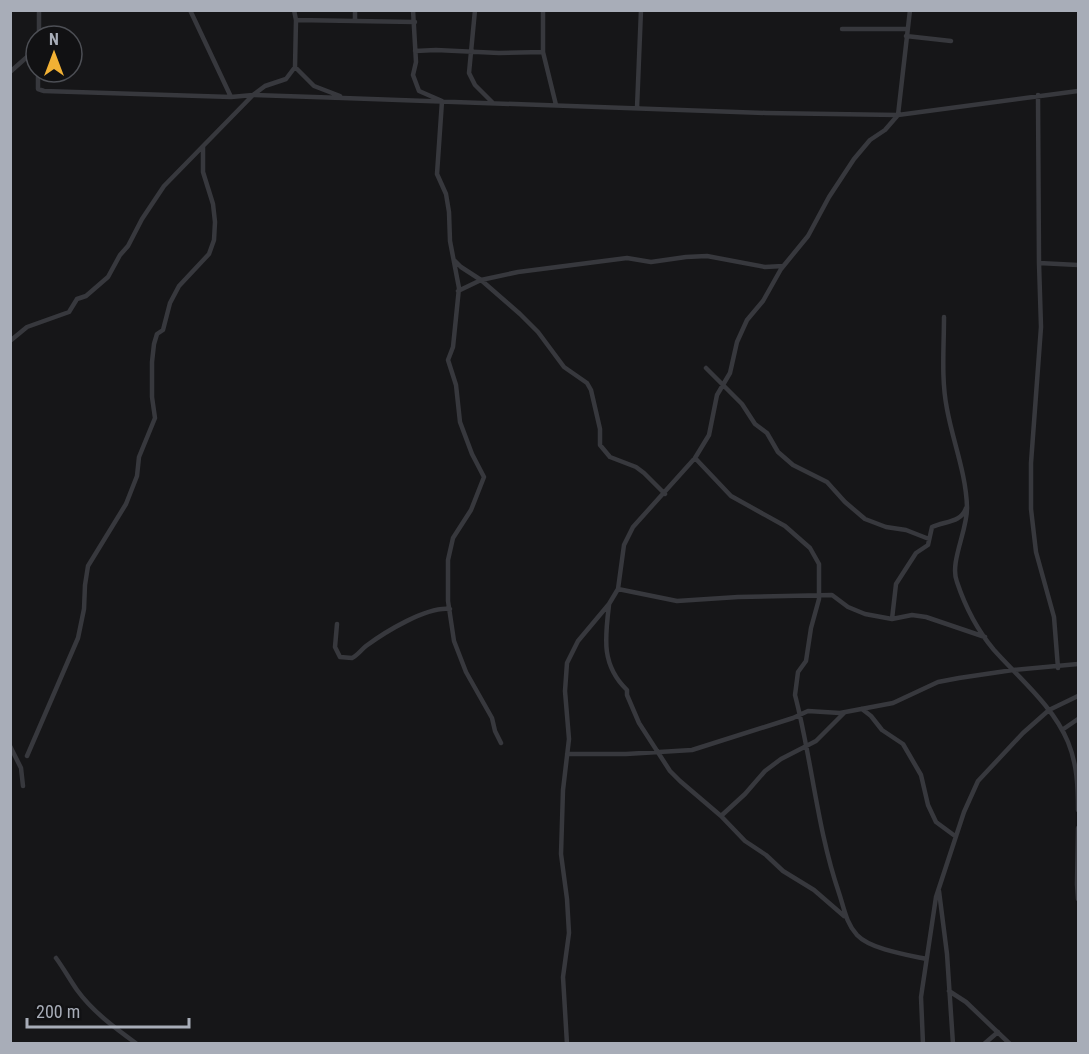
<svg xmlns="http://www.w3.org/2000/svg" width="1089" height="1054" viewBox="0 0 1089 1054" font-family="'Roboto Condensed',sans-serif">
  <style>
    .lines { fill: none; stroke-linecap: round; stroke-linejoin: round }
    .minor { stroke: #37383d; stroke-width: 4.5 }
  </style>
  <rect width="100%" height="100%" fill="#161618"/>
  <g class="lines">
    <path class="minor" d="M190,10l41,87
      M294,10l2,10 -1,47 19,19 26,10
      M355,10v11
      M413,10l3,52 -3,13 6,16 23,10 -5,73 9,20 3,18 1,29 9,47 -6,59 -5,13 8,25 4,37 12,32 12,23 -13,33 -18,28 -5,22v41l6,40 12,31 26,46 3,13 6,12
      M475,10l-6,63 6,12 18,18
      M543,10v42l13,53
      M296,20l119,2
      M842,29h65
      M39,36v-26
      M906,36l45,5
      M415,51l21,-1 63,3 44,-1
      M10,72l26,-23
      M38,72v17l6,2 187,6 22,-2 90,3 423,15 132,2 180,-24
      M1038,95l1,168 2,64 -10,136v46l5,43 18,65 4,51
      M637,108l4,-98
      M454,260l7,7 20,13 39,34 18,18 26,35 23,16 4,7 9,39v16l10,12 26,10 8,6 21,21
      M1039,263l39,2
      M458,291l23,-11 37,-8 109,-14 24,4 35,-5 21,-1 58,11 18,-1
      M944,317c0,30 -3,62 3,92 6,33 19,64 20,98 1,22 -18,56 -10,75 8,24 21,49 37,68 26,29 59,56 74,92 9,22 10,44 10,68
      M10,341l17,-14 42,-15 8,-13 9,-3 22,-19 12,-22 8,-9 14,-27 22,-33 89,-91 12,-9 21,-7 9,-12
      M706,368l36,36 13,20 12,9 11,19 15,13 34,17 18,20 20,17 21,8 20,3 23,9
      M695,458l36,38 54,30 25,22 9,16v35l-8,29 -5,33 -8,11 -3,23c17,65 22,134 44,198 5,15 7,30 18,42 13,14 50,20 69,24
      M618,589l59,12 61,-4 94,-2 16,12 17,7 27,5 20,-4 14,2 59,20
      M609,605c-4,33 -8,60 18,85v5l12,28 31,48 10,10 41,35 24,25 21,14 17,16 31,19 30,26
      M892,619l4,-35 20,-31 12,-8 4,-18c13,-6 29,-4 34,-19
      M337,624l-2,23 5,10 12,1c6,-3 9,-8 14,-12 19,-14 61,-40 84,-37
      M862,709l9,7 11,14 21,14 18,31 7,30 8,17 19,14
      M1062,730l16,-11
      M10,746l11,22 2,18
      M567,754h59l66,-4 101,-32 15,-7 32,2 53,-10 45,-21 21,-4 54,-8 65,-6
      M27,756l51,-118 6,-29 1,-24 3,-19 38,-62 11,-28 2,-19 16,-39 -3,-21v-35l2,-18 3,-10 6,-4 7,-27 9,-17 30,-32 5,-14 1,-18 -2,-18 -10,-32v-25
      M721,816l24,-22 20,-23 16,-12 35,-18 28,-28
      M1078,828l-1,56 1,15
      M939,891l8,63 6,90
      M56,958c8,11 14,22 21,32 16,22 38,38 60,54
      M949,991l17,11 44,42
      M567,1044l-4,-67 6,-44 -2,-34 -6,-45 2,-64 6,-51 -4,-48 2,-28 11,-22 31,-37 9,-15 6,-44 9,-18 62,-69 14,-23 8,-40 13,-22 7,-31 10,-22 16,-19 18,-32 27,-33 21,-39 25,-38 16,-19 15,-10 13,-15 12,-105
      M923,1044l-2,-47 15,-100 28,-85 14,-31 45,-48 26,-23 29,-14
      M984,1044l14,-12"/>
  </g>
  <rect width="1089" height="1054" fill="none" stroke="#a8adb8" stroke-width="24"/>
  <g transform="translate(54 54)"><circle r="28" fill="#111113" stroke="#4d4f55" stroke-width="1.5"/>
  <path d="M0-4.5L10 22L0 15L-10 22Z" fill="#f2b134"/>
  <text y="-9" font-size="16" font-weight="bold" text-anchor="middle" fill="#a8adb8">N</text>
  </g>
  <path d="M27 1018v9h162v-9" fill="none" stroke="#a8adb8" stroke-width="3"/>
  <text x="36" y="1018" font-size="18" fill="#a8adb8" stroke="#111113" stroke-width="4.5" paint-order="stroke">200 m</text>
</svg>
